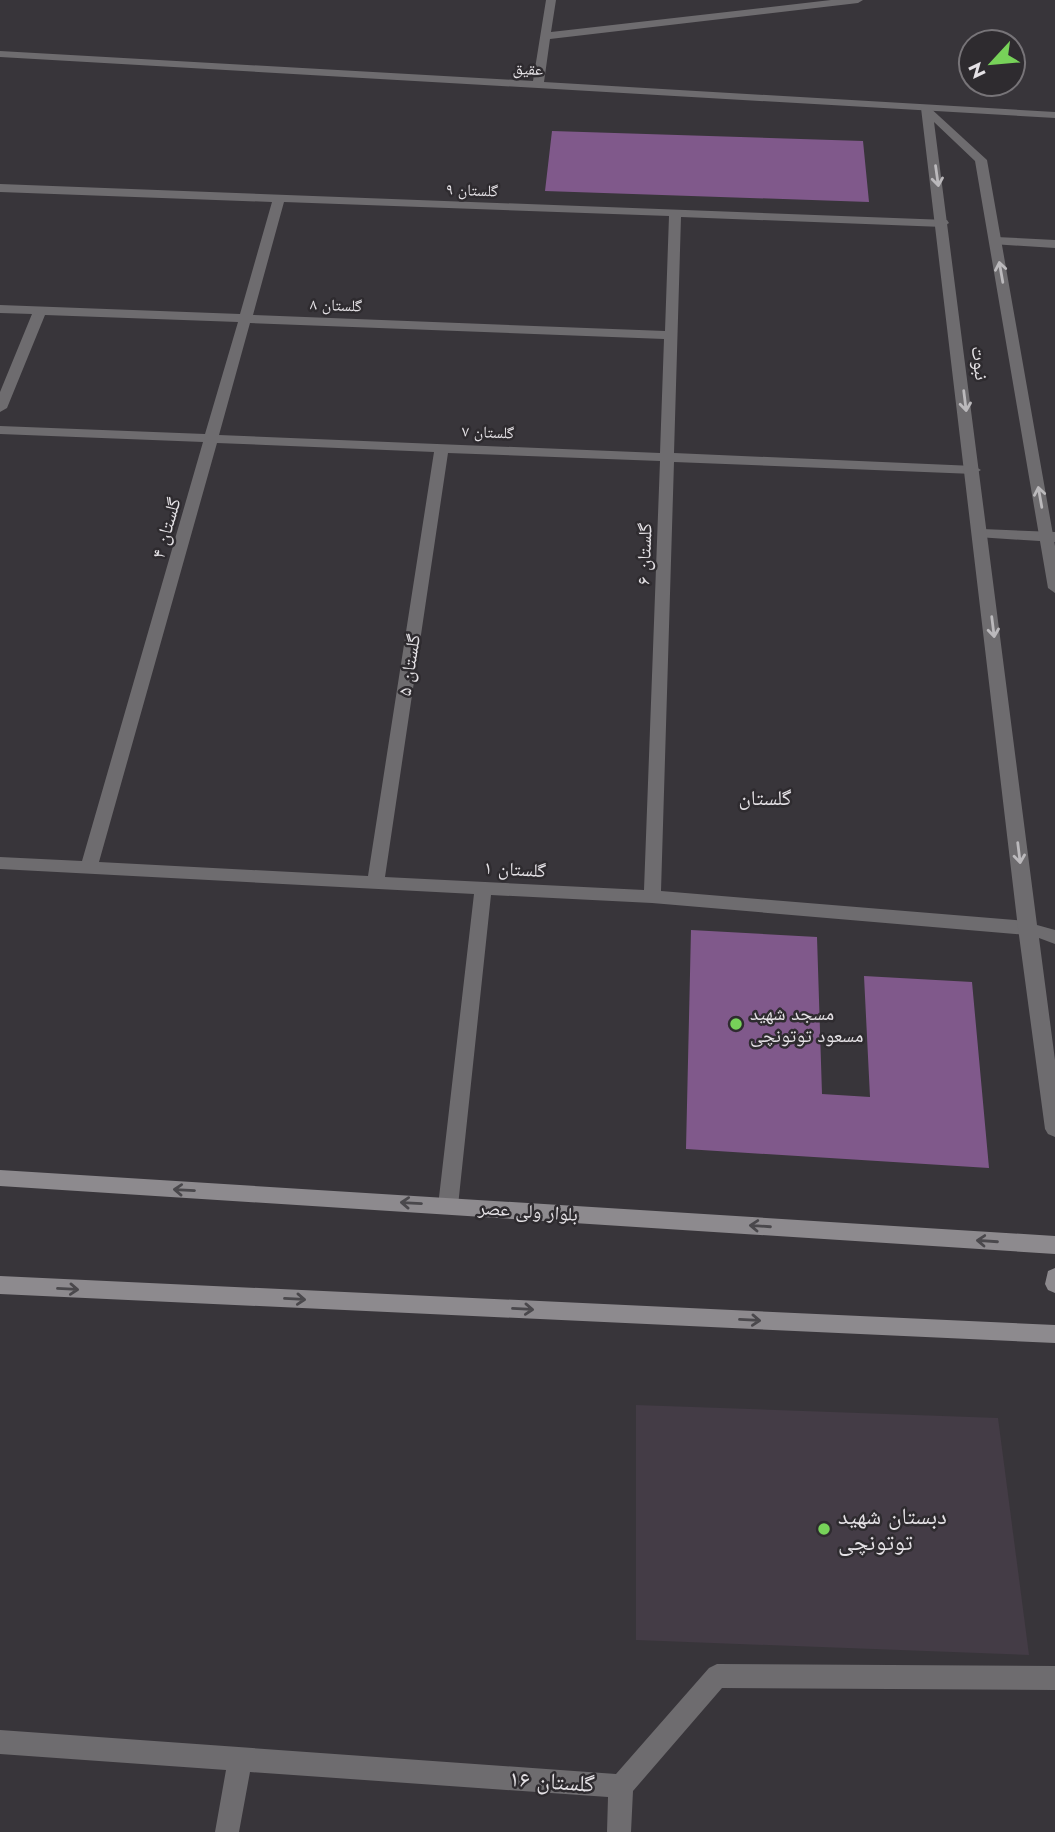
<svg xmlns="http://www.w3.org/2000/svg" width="1055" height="1832" viewBox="0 0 1055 1832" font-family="Jost,'Noto Naskh Arabic',sans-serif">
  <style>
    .built { fill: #443c46 }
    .building { fill: #80598b }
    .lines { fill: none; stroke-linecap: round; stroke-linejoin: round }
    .service { fill: #6e6c6f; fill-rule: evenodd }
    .minor { fill: #6e6c6f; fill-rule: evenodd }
    .tertiary { fill: #6e6c6f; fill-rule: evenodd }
    .secondary { fill: #8d8a8e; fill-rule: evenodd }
    .oneway { stroke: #bbb9bc }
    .oneway2 { stroke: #4a484c }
    .poi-dot { fill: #77d259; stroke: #2e2b2f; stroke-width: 2.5 }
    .labels { text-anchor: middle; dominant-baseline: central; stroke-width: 5; stroke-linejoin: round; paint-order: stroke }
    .far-street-label { font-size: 16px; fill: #e5e2e6; stroke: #2e2b2f }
    .street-label { font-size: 19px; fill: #e5e2e6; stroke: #2e2b2f }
    .poi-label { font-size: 19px; fill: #e5e2e6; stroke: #2e2b2f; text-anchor: start }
    .neighbourhood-label { font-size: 21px; fill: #e5e2e6; stroke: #2e2b2f }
    .near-poi-label { font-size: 23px; fill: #e5e2e6; stroke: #2e2b2f; text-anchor: start }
    .near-street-label { font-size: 23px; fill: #e5e2e6; stroke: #2e2b2f }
  </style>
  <rect width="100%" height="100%" fill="#38353a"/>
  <path class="built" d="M636,1405l362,13 31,237 -393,-15z"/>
  <path class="building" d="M552,131l311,10 6,61 -324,-11z
    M691,930l126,7 5,157 48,3 -6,-121 108,6 17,186 -303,-19z"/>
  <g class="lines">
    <path class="service" d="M996,237l59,3v8l-63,-4 -2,-3z"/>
    <path class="minor" d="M546,0h10l-5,32 280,-32h32l-5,3 -308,36 -6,43 511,30v6l-1055,-61v-6l533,30z
      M0,184l947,36 2,3 -6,4 -262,-10 -7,236 300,13 7,4 -7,4 -300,-12 -13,429 366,30 6,2 3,5 -3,5 -6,2 -375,-32 -161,-8 -33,311 -3,6 -7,2 -7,-2 -3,-6 36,-312 -474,-25v-12l82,4 121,-419 -203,-8v-8l205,8 33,-112 -193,-7 -38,93 -7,4v-20l32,-78 -32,-1v-8l240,9 32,-112 -272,-10zM284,202l385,14 -4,115 -412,-16zM250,323l414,16 -4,114 -441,-18zM217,443l217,9 -66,424 -269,-14zM448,453l212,8 -16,429 -259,-13z
      M982,529l73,3v10l-78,-5 -2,-3z
      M717,1664l338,2v24l-333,-2 -89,103 -2,41h-24l1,-35 -358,-25 -11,60h-24l11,-62 -226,-16v-24l616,44 93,-106z"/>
    <path class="tertiary" d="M927,105l60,55 68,386v47l-7,-5 -73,-427 -41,-39 103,803 18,5v14l-16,-6 16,122v77l-7,-3 -3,-5 -27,-201 -97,-820z"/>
    <path class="secondary" d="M0,1170l1055,66v18l-1055,-68z
      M1055,1268v25l-7,-3 -3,-6 3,-13z
      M0,1276l1055,49v18l-1055,-49z"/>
  </g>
  <defs><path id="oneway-shaft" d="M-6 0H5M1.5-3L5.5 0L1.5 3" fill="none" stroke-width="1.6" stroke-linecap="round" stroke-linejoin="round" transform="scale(1.75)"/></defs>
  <g class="oneway">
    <use href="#oneway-shaft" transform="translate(937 176) rotate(82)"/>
    <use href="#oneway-shaft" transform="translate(1001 272) rotate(-100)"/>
    <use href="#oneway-shaft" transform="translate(965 401) rotate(83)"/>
    <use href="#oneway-shaft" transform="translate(1040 497) rotate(-100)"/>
    <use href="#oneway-shaft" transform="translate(993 627) rotate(83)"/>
    <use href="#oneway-shaft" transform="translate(1019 853) rotate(83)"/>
  </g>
  <g class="oneway2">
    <use href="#oneway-shaft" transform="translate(184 1190) rotate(-177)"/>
    <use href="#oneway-shaft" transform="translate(411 1203) rotate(-177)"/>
    <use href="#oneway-shaft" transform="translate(760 1226) rotate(-176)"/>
    <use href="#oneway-shaft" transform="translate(987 1241) rotate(-176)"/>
    <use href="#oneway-shaft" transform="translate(68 1289) rotate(3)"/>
    <use href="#oneway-shaft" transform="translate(295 1299) rotate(3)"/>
    <use href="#oneway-shaft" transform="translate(523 1309) rotate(3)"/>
    <use href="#oneway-shaft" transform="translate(750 1320) rotate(3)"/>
  </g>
  <g class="poi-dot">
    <circle cx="736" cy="1024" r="7"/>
    <circle cx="824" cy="1529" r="7"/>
  </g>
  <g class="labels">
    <g class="far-street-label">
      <text transform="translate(528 69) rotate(3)">عقیق</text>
      <text transform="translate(472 190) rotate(2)">گلستان ۹</text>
      <text transform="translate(336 305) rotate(2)">گلستان ۸</text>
      <text transform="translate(488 432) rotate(2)">گلستان ۷</text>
    </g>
    <g class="street-label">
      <text transform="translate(980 363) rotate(83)">نبوت</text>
      <text transform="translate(166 528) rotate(-74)">گلستان ۴</text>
      <text transform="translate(644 554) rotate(-88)">گلستان ۶</text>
      <text transform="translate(409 665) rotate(-81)">گلستان ۵</text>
      <text transform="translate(515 869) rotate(3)">گلستان ۱</text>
      <text transform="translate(528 1211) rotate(4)">بلوار ولی عصر</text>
    </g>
    <g class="poi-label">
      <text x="750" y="1013">مسجد شهید<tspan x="750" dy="22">مسعود توتونچی</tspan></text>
    </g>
    <g class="neighbourhood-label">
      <text x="765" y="798">گلستان</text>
    </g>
    <g class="near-poi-label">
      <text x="838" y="1516">دبستان شهید<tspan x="838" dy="26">توتونچی</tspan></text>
    </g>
    <g class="near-street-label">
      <text transform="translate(552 1781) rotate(4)">گلستان ۱۶</text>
    </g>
  </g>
  <g transform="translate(992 63) rotate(244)"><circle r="33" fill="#2e2b2f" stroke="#777478" stroke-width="2"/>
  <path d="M0-5L12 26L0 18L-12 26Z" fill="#77d259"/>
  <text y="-10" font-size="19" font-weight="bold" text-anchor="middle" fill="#e5e2e6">N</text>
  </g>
</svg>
